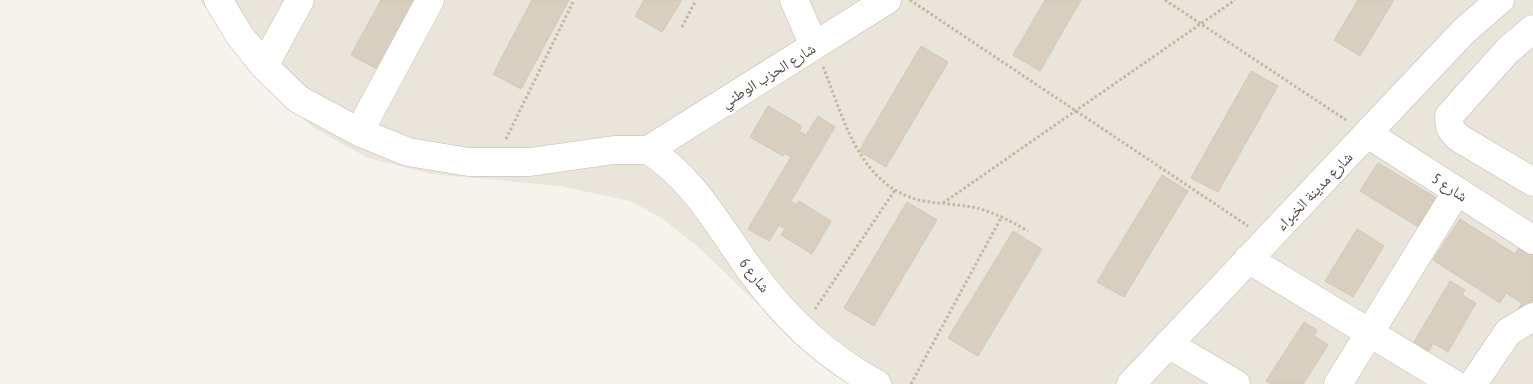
<svg xmlns="http://www.w3.org/2000/svg" width="1533" height="384" viewBox="0 0 1533 384" font-family="'PT Sans Narrow','Noto Naskh Arabic',sans-serif">
  <style>
    .residential { fill: #eae5da }
    .building { fill: #d8cfc1; stroke: #d3c7b4 }
    .lines { fill: none; stroke-linecap: round; stroke-linejoin: round }
    .minor-casing { stroke: #c2bbae; stroke-width: 29 }
    .path { stroke: #c4b79f; stroke-width: 3; stroke-dasharray: 2.5 2.5; stroke-linecap: butt }
    .minor { stroke: #fff; stroke-width: 28 }
    .labels { text-anchor: middle; dominant-baseline: central; stroke-width: 5; stroke-linejoin: round; paint-order: stroke }
    .street-label { font-size: 15px; fill: #4b4439; stroke: #fff }
  </style>
  <rect width="100%" height="100%" fill="#f6f3ec"/>
  <path class="residential" d="M200,0h1333v384h-683l-45,-35 -109,-104 -36,-28 -30,-16 -70,-15 -128,-12 -64,-16 -54,-30 -66,-58z"/>
  <path class="building" d="M381,0h36l-38,70 -28,-15z
    M532,0h37l-48,89 -28,-15z
    M644,0h38l-20,32 -27,-16z
    M1045,0h36l-41,71 -27,-16z
    M1358,0h36l-34,56 -26,-16z
    M921,46l27,16 -62,105 -27,-16z
    M1251,71l27,15 -60,106 -27,-14z
    M768,106l34,20 -3,5 7,4 12,-19 17,11 -44,74 6,4 2,-4 32,20 -19,33 -31,-19 4,-6 -6,-4 -10,16 -21,-12 43,-72 -6,-4 -2,3 -33,-19z
    M1378,163l65,39 -18,29 -65,-40z
    M1162,175l26,16 -64,106 -27,-15z
    M907,202l30,18 -63,106 -30,-18z
    M1460,219l55,35 5,-8 13,8v49l-10,15 -7,-5 6,-10 -16,-10 -6,10 -67,-43z
    M1357,229l27,17 -31,51 -28,-16z
    M1013,231l29,18 -64,107 -30,-18z
    M1450,281l15,9 -3,5 14,8 -28,49 -15,-9 -4,8 -15,-9z
    M1304,322l13,8 -3,6 14,9 -25,39h-31l-6,-3z"/>
  <g class="lines">
    <g class="minor-casing">
      <path id="minor" d="M218,0l22,36 24,30 34,33 61,33 49,20 61,10h61l84,-12h34
        M794,0l20,46
        M1533,29l-25,21 -59,66c0,11 2,15 10,22l74,44
        M264,66l36,-66
        M359,132l71,-132
        M1368,134l165,106
        M648,150c45,28 70,75 101,118 34,48 76,88 128,116
        M648,150l239,-150
        M1248,259l206,125
        M1168,344l68,40
        M1131,384l333,-353 36,-31
        M1338,384l119,-193
        M1473,384l35,-52 25,-15"/>
    </g>
    <path class="path" d="M910,0l338,226
      M1165,0l181,120
      M682,27l14,-27
      M823,67c21,51 35,117 96,133 17,4 36,4 53,7 20,4 38,14 56,24
      M506,139l68,-139
      M943,203l292,-203
      M815,309l80,-119
      M911,384l91,-168"/>
    <use href="#minor" class="minor"/>
  </g>
  <g class="labels">
    <g class="street-label">
      <text transform="translate(768 75) rotate(-32)">شارع الحزب الوطني</text>
      <text transform="translate(1450 187) rotate(33)">شارع 5</text>
      <text transform="translate(1314 191) rotate(-46)">شارع مدينة الخبراء</text>
      <text transform="translate(755 275) rotate(52)">شارع 6</text>
    </g>
  </g>
</svg>
